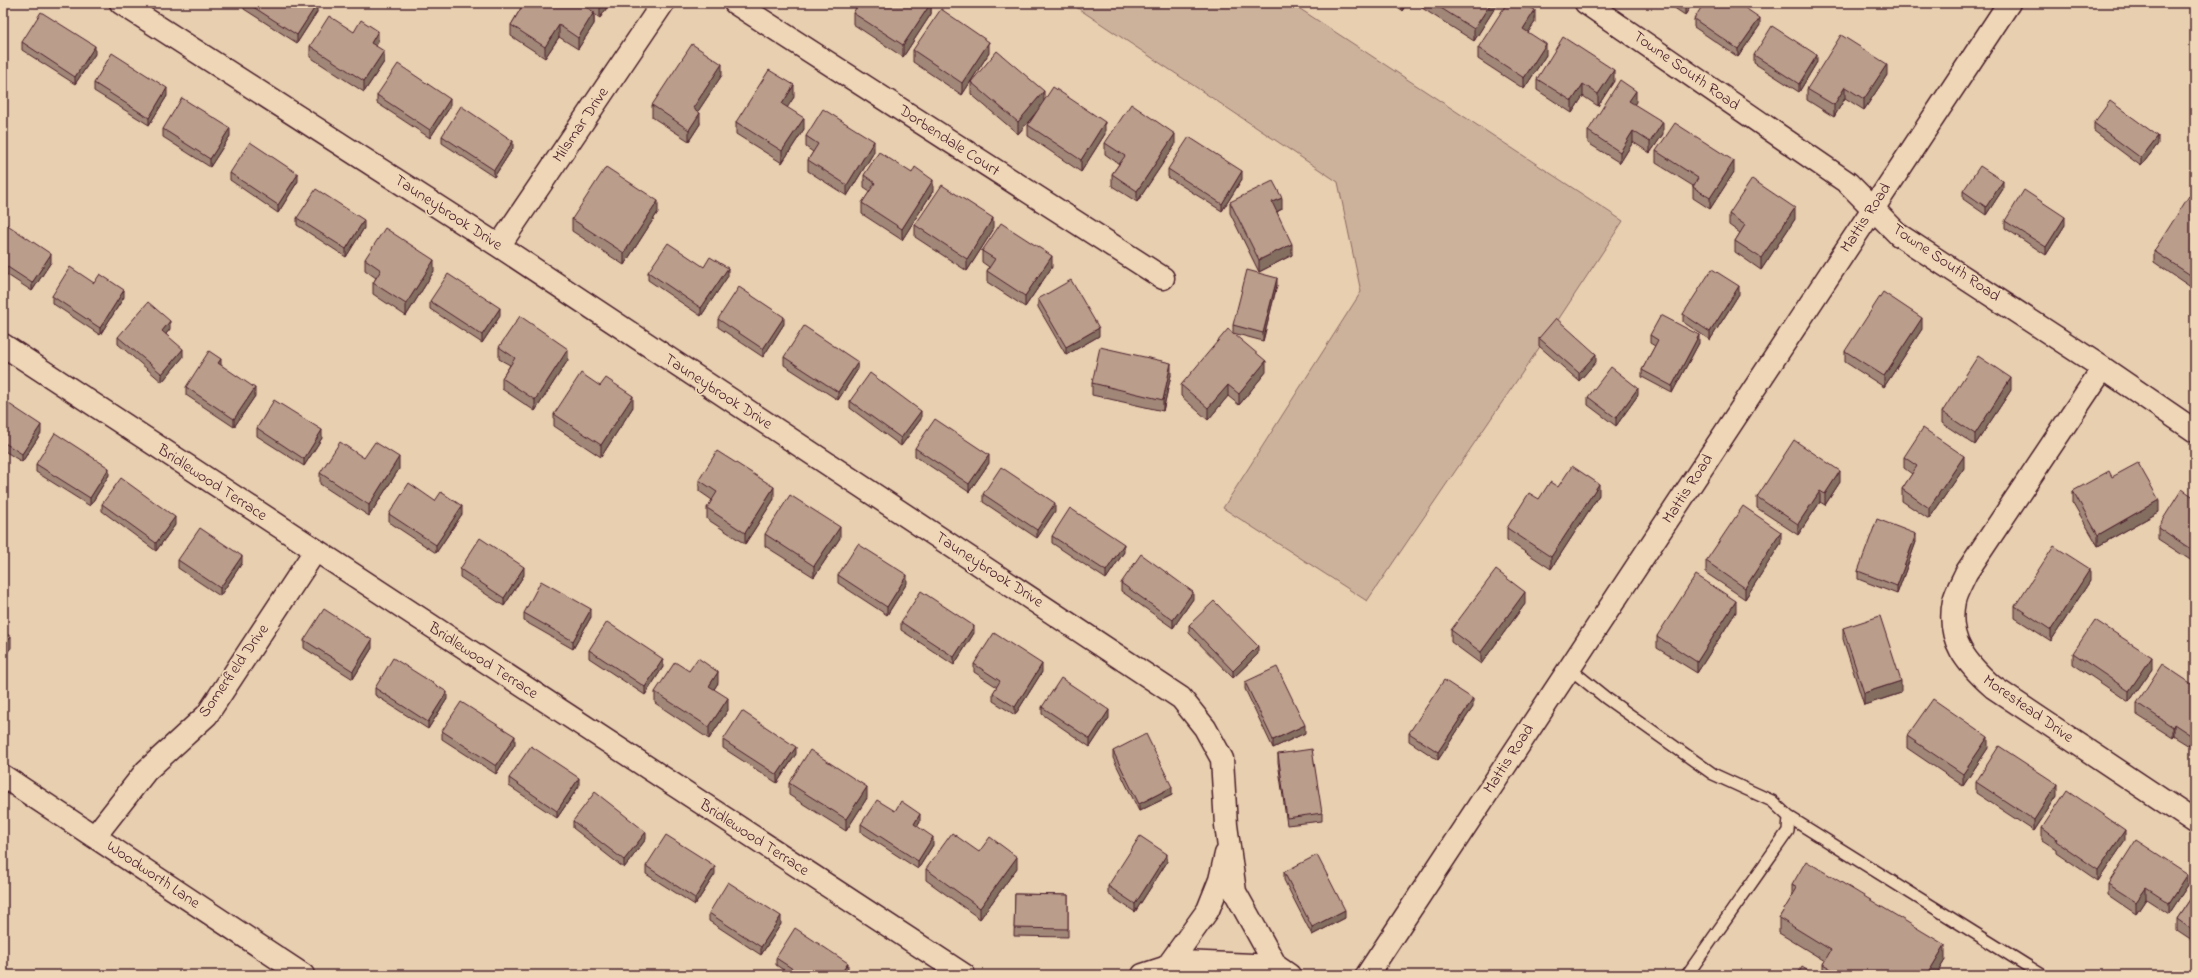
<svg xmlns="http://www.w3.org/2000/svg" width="2198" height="978" viewBox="0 0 2198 978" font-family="'Indie Flower',sans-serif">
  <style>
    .green { fill: #cdb29b; stroke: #8c6863 }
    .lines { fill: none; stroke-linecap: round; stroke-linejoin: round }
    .lane-casing { stroke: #4a1f2b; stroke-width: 14 }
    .street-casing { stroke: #4a1f2b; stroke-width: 25 }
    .secondary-casing { stroke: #4a1f2b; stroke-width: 25 }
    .lane { stroke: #eed6b6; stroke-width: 11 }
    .street { stroke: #eed6b6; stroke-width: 22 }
    .secondary { stroke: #eed6b6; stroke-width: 22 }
    .wall { fill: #a18778; stroke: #4a1f2b }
    .shaded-wall { fill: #836e61; stroke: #4a1f2b }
    .building { fill: #bb9d8b; stroke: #4a1f2b }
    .labels { text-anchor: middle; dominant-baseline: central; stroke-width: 3.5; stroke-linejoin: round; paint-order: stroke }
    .street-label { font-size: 16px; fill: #4a1f2b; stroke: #eed6b6 }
  </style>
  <rect width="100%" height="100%" fill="#e7cfb0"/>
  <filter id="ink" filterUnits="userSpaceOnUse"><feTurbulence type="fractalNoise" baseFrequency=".025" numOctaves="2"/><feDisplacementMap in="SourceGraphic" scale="8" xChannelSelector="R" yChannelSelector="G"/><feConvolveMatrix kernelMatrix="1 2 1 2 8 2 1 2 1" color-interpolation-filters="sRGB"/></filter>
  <g filter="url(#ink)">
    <path class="green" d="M1070,3h221l332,218 -65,99 -191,281 -144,-93 138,-216 -23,-110z"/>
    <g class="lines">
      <g class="lane-casing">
        <path id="lane" d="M1569,668l37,30 107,76 59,27 17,16 -1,14 -101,144
          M1789,817l253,158"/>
      </g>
      <g class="street-casing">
        <path id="street" d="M121,3l378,243 682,452 24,30 17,31 4,66 9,67 41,74 13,9
          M735,3l428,275
          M1586,3l262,180 51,52 204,133 92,63
          M499,246l164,-243
          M3,345l961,630
          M2103,368l-137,205c-4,9 -10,19 -12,28 -8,39 13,63 39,86l202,135
          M3,776l300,199
          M95,836l51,-65 61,-56 108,-164
          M1167,967l41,-57 12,-30 6,-26
          M1143,975l40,-13 93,4"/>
      </g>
      <g class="secondary-casing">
        <path id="secondary" d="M1367,975l642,-972"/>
      </g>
      <use href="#lane" class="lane"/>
      <use href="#street" class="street"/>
      <use href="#secondary" class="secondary"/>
    </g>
    <path class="wall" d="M244,3h71l2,9 -20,31 -53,-34z
      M524,3h86l-10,15 -6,-4v10l-16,25 -19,-12 -14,21 -34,-22v-11z
      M931,3v11l-28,43 -50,-33v-11z
      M1390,3h17l-5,8z
      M1422,3h76l-24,38 -52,-33z
      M1667,3h26l-8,12z
      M1694,19l66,6 -22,32 -44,-30z
      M1535,22l-7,10 18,23 -22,34 -46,-30v-11z
      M354,32l24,10 -2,4 8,16 -20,30 -54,-35v-11z
      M22,42l73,12 -20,30 -53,-34z
      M913,50l76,3 -27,42 -49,-33z
      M1754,55l63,7 -18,30 -45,-29z
      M722,75l-24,36 2,13 -11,17 -37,-24v-12z
      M1887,75l-23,35 -19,-12 -11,19 -27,-17v-11z
      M1537,79l77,2 -16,25 -15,-10 -11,17 -35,-23z
      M971,82l73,18 61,34 -24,38 -53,-36v-11l7,-11 -17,20 -47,-40z
      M94,83l73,13 -18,29 -55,-34z
      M377,95l73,12 -20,31 -53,-35z
      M794,97l-7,10 17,22 -22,34 -46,-29v-12z
      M1636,102l-2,2 29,30 -13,19 -17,-11 -13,21 -32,-20v-12z
      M2094,123l64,21 -17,22 -47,-35z
      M163,129l67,7 -20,31 -47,-30z
      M442,136l71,12 -19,29 -52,-34z
      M806,136l68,16 -27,44 -39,-25v-11l5,-8 -7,-5z
      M1105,143l70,2 -38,57 -25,-16v-12l7,-10 -14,-10z
      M1656,151l78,21 -24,37 -17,-11v-12l-37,-23z
      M1168,169l74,10 -20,32 -54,-34z
      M230,173l68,8 -20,32 -48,-33z
      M912,173l21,18 -31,49 -40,-26v-11l8,-12 -6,-4v-12z
      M2003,189l-17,26 -23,-16v-8z
      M2195,200v90l-41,-28v-11z
      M1230,202l52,7 -5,3 15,43 -33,17 -29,-59z
      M658,212l-34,53 -52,-34v-12z
      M1729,214l66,5 -34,51 -26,-18v-11l5,-8 -11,-8z
      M297,218l67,10 -18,29 -49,-32z
      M2005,221l60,4 -19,30 -41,-27z
      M3,222l48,40 -19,29 -29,-19z
      M915,225l78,5 -26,41 -52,-34z
      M982,251l70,16 -27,40 -38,-25v-11l2,-4 -7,-5z
      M365,259l69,12 -28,45 -33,-22v-11l3,-5 -11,-8z
      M704,267l24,9 -27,40 -53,-36v-8z
      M94,283l30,14 -24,38 -48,-32v-7z
      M1277,285l-14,56 -30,-8 33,39 -27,33 -11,-9 -20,24 -27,-24v-11l52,-53v-7z
      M1739,294l-29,46 -27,-18v-8z
      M1038,299l61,37 -33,19 -28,-48z
      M430,301l70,15 -18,27 -52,-34z
      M718,319l66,5 -21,33 -45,-30z
      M170,329l-4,5 17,23 -21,25 -44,-38v-7z
      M1922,329l-38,58 -39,-25v-11z
      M1650,335l49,8 -27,50 -30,-16v-7l13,-24 -5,-3z
      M1539,338l57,24 -17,19 -40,-35z
      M499,347l69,13 -33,51 -33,-22v-11l8,-13 -11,-6z
      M784,357l74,12 -20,31 -54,-35z
      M221,365l34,31 -21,31 -48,-32v-8z
      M1171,375l-8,36 -71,-16v-12z
      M2011,390l-36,55 -33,-22v-11z
      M1638,395l-22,31 -28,-21v-8z
      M3,400l38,33 -19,29 -19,-12z
      M850,401l71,18 -20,27 -51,-38z
      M633,407l-32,50 -47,-31v-12z
      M257,428l65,10 -18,28 -47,-30z
      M915,448l74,15 -20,29 -54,-36z
      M1904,457l60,11 -35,51 -27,-18v-12l10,-15 -8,-6z
      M364,458l35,11 -30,47 -49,-32v-11z
      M36,464l73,11 -19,31 -54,-34z
      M699,480l75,19 -29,45 -38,-25v-11l5,-8 -13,-9z
      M1840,482l-15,23 -5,-3 -22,33 -41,-27v-11z
      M1558,487l41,8 -48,74 -44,-29v-12l32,-29z
      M2073,491l86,21 -61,34 -25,-43z
      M983,494l72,17 -18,27 -54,-36z
      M2195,498v65l-37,-24v-12z
      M435,501l27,13 -26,39 -47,-31v-8z
      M102,504l73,21 -19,26 -54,-40z
      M765,534l75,4 -26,39 -49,-31z
      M1052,536l72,16 -18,27 -54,-36z
      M1916,542l-19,52 -39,-15v-8z
      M1781,543l-36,56 -39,-26v-12z
      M178,560l64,3 -22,33 -42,-28z
      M460,569l64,6 -20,31 -44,-29z
      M838,575l69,8 -20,32 -49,-32z
      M2090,581l-39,60 -36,-23v-12z
      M1121,583l72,16 -20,29 -52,-37z
      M1525,604l-44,60 -30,-22v-12z
      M1736,612l-39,61 -40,-25v-12z
      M524,613l67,4 -18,32 -49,-28z
      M901,622l73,11 -20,32 -53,-35z
      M1189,625l69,29 -25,24 -44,-45z
      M1843,628l58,65 -37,12 -21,-66z
      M304,640l68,8 -19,31 -49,-31z
      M589,650l74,17 -18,28 -56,-37z
      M2073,653l79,16 -23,33 -56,-38z
      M974,664l68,8 -27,43 -22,-14v-8l4,-6 -23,-15z
      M689,671l29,12 -4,6 14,21 -19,29 -54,-36v-11z
      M1245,682l60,51 -32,15 -28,-59z
      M2195,686v63l-21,-13 -1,2 -36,-23v-12z
      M375,688l72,11 -19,30 -53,-34z
      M1042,707l67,11 -19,29 -48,-33z
      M1473,707l-35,53 -29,-19v-8z
      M442,731l73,13 -19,30 -54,-35z
      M1907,736l81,12 -25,38 -56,-38z
      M723,740l73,14 -19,29 -54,-35z
      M1113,751l59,44 -33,16 -26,-53z
      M1278,754l44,59v8l-35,4 -9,-63z
      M509,778l70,8 -22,32 -48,-32z
      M1976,782l81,14 -23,35 -58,-38z
      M789,783l78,15 -21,33 -57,-36z
      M895,811l25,11 -3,5 16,18 -15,24 -57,-37v-8z
      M573,821l73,18 -22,29 -51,-40z
      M2042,828l83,13 -27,40 -42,-29v-3l-14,-9z
      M979,852l38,16 -37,51 -54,-39v-11z
      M1167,862l-32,50 -27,-18v-8z
      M646,866l69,8 -20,31 -49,-31z
      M1284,872l61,46 -33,17 -28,-55z
      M2108,884l80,1 -19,29 -23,-15 -10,15 -28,-19z
      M1792,885l153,75 -9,15h-113v-11l2,-3 -46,-28v-15l13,-21z
      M2195,892v51l-18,-12v-12z
      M1015,894l53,1v42l-54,-1z
      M709,913l72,11 -20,31 -52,-34z
      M776,958l72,13 -3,4h-54l-15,-10z"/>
    <path class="shaded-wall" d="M3,3h7l-7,10z
      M602,3h8l-10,15v-12z
      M931,3v11l-28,43v-12z
      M1402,3h5l-5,8z
      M1491,3h7l-24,38v-12z
      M1688,3h5l-8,12v-8z
      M317,4v8l-20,31v-8z
      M1535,10v12l-12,18v-11z
      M594,12v12l-16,25v-11z
      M1760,18v7l-22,32v-8z
      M559,25v12l-14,21v-11z
      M378,31v11l-7,12v-11z
      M989,42v11l-27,42v-12z
      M1546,44v11l-22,34v-11z
      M95,46v8l-20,30v-7z
      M384,51v11l-20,30v-11z
      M1817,55v7l-18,30v-8z
      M722,64v11l-29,44v-11z
      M1887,64v11l-23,35v-11z
      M1614,70v11l-16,25v-12z
      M1583,84v12l-11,17v-12z
      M794,85v12l-12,19v-12z
      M1845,87v11l-11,19v-12z
      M167,88v8l-18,29v-7z
      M1044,91v12l-26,31v-12z
      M1636,91v11l-7,10v-11z
      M450,99v8l-20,31v-8z
      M700,113v11l-11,17v-11z
      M804,118v11l-22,34v-12z
      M1105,122v12l-24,38v-12z
      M1663,122v12l-13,19v-11z
      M230,128v8l-20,31v-8z
      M1633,131v11l-13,21v-11z
      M1175,134v11l-38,57v-11z
      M2158,136v8l-17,22v-8z
      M513,141v7l-19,29v-7z
      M874,141v11l-27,44v-11z
      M1734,161v11l-24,37v-11z
      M1242,171v8l-20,32v-7z
      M298,174v7l-20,32v-8z
      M933,180v11l-31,49v-11z
      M2003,181v8l-17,26v-8z
      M1282,198v11l-10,5v-12z
      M658,201v11l-34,53v-12z
      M1795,208v11l-34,51v-12z
      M2065,217v8l-19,30v-8z
      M993,218v12l-26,41v-12z
      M364,220v8l-18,29v-8z
      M1292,244v11l-33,17v-12z
      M51,254v8l-19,29v-8z
      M1052,256v11l-27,40v-11z
      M434,260v11l-28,45v-12z
      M728,268v8l-27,40v-8z
      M1277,278v7l-14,56v-8z
      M1739,286v8l-29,46v-8z
      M124,290v7l-24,38v-7z
      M500,308v8l-18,27v-8z
      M784,317v7l-21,33v-8z
      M1922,318v11l-38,58v-11z
      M170,321v8l-8,10v-8z
      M1099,328v8l-33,19v-8z
      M1699,335v8l-27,50v-7z
      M183,349v8l-21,25v-8z
      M568,349v11l-33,51v-11z
      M1596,354v8l-17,19v-8z
      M221,359v7l-3,-3z
      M1266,361v11l-27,33v-11z
      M858,362v7l-20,31v-8z
      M1171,363v12l-8,36v-11z
      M2011,378v12l-36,55v-11z
      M1228,385v11l-20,24v-12z
      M255,388v8l-21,31v-8z
      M1638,388v7l-22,31v-8z
      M633,396v11l-32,50v-12z
      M921,411v8l-20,27v-8z
      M41,425v8l-19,29v-8z
      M322,430v8l-18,28v-7z
      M989,455v8l-20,29v-8z
      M1964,456v12l-35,51v-11z
      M399,457v12l-30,47v-11z
      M109,468v7l-19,31v-8z
      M1840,471v11l-15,23v-11z
      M1599,484v11l-48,74v-12z
      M774,487v12l-29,45v-11z
      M1820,491v11l-22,33v-11z
      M2159,500v12l-61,34v-11z
      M1055,503v8l-18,27v-8z
      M462,506v8l-26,39v-8z
      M175,517v8l-19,26v-8z
      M840,527v11l-26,39v-11z
      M1781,532v11l-36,56v-11z
      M1916,534v8l-19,52v-8z
      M1124,544v8l-18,27v-8z
      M242,556v7l-22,33v-8z
      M524,567v8l-20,31v-8z
      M2090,569v12l-39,60v-11z
      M907,575v8l-20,32v-8z
      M1193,592v7l-20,29v-8z
      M1525,592v12l-44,60v-12z
      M1736,601v11l-39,61v-11z
      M591,609v8l-18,32v-8z
      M974,626v7l-20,32v-8z
      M11,637v11l-8,9v-11z
      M372,640v8l-19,31v-8z
      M1258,646v8l-25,24v-7z
      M2152,657v12l-23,33v-11z
      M663,659v8l-18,28v-8z
      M1042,664v8l-27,43v-8z
      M718,672v11l-9,14v-11z
      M1901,681v12l-37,12v-12z
      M447,692v7l-19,30v-7z
      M728,698v12l-19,29v-12z
      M1473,699v8l-35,53v-8z
      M1109,710v8l-19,29v-8z
      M2174,724v12l-1,2v-11z
      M1305,725v8l-32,15v-8z
      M515,736v8l-19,30v-8z
      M1988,737v11l-25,38v-12z
      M796,747v7l-19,29v-8z
      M579,778v8l-22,32v-7z
      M2057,784v12l-23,35v-11z
      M867,787v11l-21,33v-12z
      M1172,787v8l-33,16v-7z
      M920,814v8l-6,10v-8z
      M2125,830v11l-27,40v-11z
      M646,832v7l-22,29v-8z
      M933,837v8l-15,24v-8z
      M1167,854v8l-32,50v-8z
      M1017,857v11l-37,51v-11z
      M715,866v8l-20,31v-7z
      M2188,874v11l-19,29v-11z
      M2146,888v11l-10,15v-12z
      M1345,910v8l-33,17v-8z
      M781,916v8l-20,31v-8z
      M1945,945v15l-9,15h-9z
      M848,963v8l-3,4h-5z"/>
    <path class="building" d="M247,3h68l2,1 -20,31z
      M524,3h55l15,9 -16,26 -19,-13 -14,22 -34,-22z
      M595,3h7l-2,3z
      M859,3h72l-28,42 -50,-32z
      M1433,3h58l-17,26z
      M1507,3h16l12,7 -12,19 23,15 -22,34 -46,-30z
      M1678,3h10l-3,4z
      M1704,3h34l22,15 -22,31 -44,-30z
      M941,9l48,33 -27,41 -49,-33z
      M41,12l54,34 -20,31 -53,-35z
      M329,16l25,16 7,-12 17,11 -7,12 13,8 -20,30 -54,-35z
      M1772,26l45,29 -18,29 -45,-29z
      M1841,35l46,29 -23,35 -19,-12 -11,18 -27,-16z
      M1563,37l51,33 -16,24 -15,-10 -11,17 -35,-22z
      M692,44l30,20 -29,44 7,5 -11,17 -37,-25z
      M997,51l47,40 -26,31 -47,-40z
      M112,53l55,35 -18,30 -55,-35z
      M398,64l52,35 -20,31 -53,-35z
      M769,70l25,15 -12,19 22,14 -22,33 -46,-29z
      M1620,80l16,11 -7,10 34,21 -13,20 -17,-11 -13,21 -32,-21z
      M1053,87l52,35 -24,38 -53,-35z
      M182,98l48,30 -20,31 -47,-30z
      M2110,101l48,35 -17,22 -47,-35z
      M1131,104l44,30 -38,57 -25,-17 13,-18 -20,-13z
      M461,106l52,35 -19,29 -52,-34z
      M823,109l51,32 -27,44 -39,-25 10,-16 -12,-8z
      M1675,123l59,38 -24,37 -17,-11 5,-9 -42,-27z
      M1189,137l53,34 -20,33 -54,-35z
      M250,142l48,32 -20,31 -48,-32z
      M879,152l33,21 3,-6 18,13 -31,49 -40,-26 13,-20 -11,-8z
      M1980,166l23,15 -17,26 -23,-16z
      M606,167l52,34 -34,52 -52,-34z
      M1752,179l43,29 -34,50 -26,-17 10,-16 -16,-11z
      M1273,181l9,17 -10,4 20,42 -33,16 -29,-58z
      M942,185l51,33 -26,41 -52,-34z
      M316,189l48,31 -18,29 -49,-31z
      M2024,190l41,27 -19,30 -41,-26z
      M2189,196l6,4v78l-41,-27z
      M3,222l48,32 -19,29 -29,-19z
      M1001,223l51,33 -27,40 -38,-25 8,-12 -13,-8z
      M385,228l49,32 -28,44 -33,-21 8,-13 -16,-11z
      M668,243l36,24 6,-10 18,11 -27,40 -53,-36z
      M70,267l24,16 6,-9 24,16 -24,38 -48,-32z
      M1712,269l27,17 -29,46 -27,-18z
      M1247,270l30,8 -14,55 -30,-8z
      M448,274l52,34 -18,27 -52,-34z
      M1071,280l28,48 -33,19 -28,-48z
      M739,287l45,30 -21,32 -45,-30z
      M1883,292l39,26 -38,58 -39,-25z
      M148,302l22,19 -8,10 21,18 -21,25 -44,-37z
      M1661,315l38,20 -27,51 -30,-16 16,-30 -8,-5z
      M520,316l48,33 -33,51 -33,-22 13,-20 -16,-11z
      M1556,318l40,36 -17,19 -40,-35z
      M804,326l54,36 -20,30 -54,-35z
      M1228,329l38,32 -27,33 -11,-9 -20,23 -27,-23z
      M1100,347l71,16 -8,37 -71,-17z
      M209,351l12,8 -3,4 37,25 -21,31 -48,-32z
      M1978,356l33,22 -36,56 -33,-22z
      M1611,367l27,21 -22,30 -28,-21z
      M581,373l19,13 6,-8 27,18 -32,49 -47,-31z
      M870,373l51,38 -20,27 -51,-37z
      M3,400l38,25 -19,29 -19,-12z
      M274,400l48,30 -18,29 -47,-31z
      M935,419l54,36 -20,29 -54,-36z
      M1923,428l41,28 -35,52 -27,-19 15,-23 -13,-9z
      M55,433l54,35 -19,30 -54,-34z
      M1794,440l46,31 -15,23 -5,-3 -22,33 -41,-27z
      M340,442l24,16 11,-16 24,15 -30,48 -49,-32z
      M717,451l57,36 -29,46 -38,-25 10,-16 -18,-12z
      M2138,463l21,37 -61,35 -25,-44 36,-20 3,6z
      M1572,466l27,18 -48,73 -44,-29 22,-35 10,6 11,-17 8,5z
      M1001,467l54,36 -18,27 -54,-36z
      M121,478l54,39 -19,26 -54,-39z
      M409,483l26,18 6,-9 21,14 -26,39 -47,-31z
      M2182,489l13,9v54l-37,-25z
      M790,495l50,32 -26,39 -49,-32z
      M1743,506l38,26 -36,56 -39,-27z
      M1070,508l54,36 -18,27 -54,-35z
      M1877,519l39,15 -19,52 -39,-15z
      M200,528l42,28 -22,32 -42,-28z
      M480,538l44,29 -20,31 -44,-29z
      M858,544l49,31 -20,32 -49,-32z
      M2054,546l36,23 -39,61 -36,-24z
      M1141,554l52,38 -20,28 -52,-37z
      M1496,570l29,22 -44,60 -30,-22z
      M1696,575l40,26 -39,61 -40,-26z
      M541,581l50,28 -18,32 -49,-28z
      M921,591l53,35 -20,31 -53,-35z
      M1214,601l44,45 -25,25 -44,-46z
      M324,609l48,31 -19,31 -49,-31z
      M1880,616l21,65 -37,12 -21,-65z
      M2095,620l57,37 -23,34 -56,-38z
      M607,622l56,37 -18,28 -56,-37z
      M3,631l8,6 -8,9z
      M994,633l48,31 -27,43 -22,-14 7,-12 -26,-17z
      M393,658l54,34 -19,30 -53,-34z
      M698,658l20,14 -9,14 19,12 -19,29 -54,-35 20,-30 14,9z
      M2162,664l33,22v52l-21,-14 -1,3 -36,-24z
      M1277,667l28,58 -32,15 -28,-58z
      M1061,678l48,32 -19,29 -48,-32z
      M1444,680l29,19 -35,53 -29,-19z
      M1933,699l55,38 -25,37 -56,-38z
      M461,702l54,34 -19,30 -54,-35z
      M742,711l54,36 -19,28 -54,-35z
      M1146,734l26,53 -33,17 -26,-53z
      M531,746l48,32 -22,33 -48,-33z
      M1999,746l58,38 -23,36 -58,-38z
      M1312,749l10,64 -35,5 -9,-64z
      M810,750l57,37 -21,32 -57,-36z
      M2067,790l58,40 -27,40 -42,-29 1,-2 -15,-11z
      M595,792l51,40 -22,28 -51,-39z
      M877,800l18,11 6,-10 19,13 -6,10 19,13 -15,24 -57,-37z
      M952,833l27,19 11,-15 27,20 -37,51 -54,-39z
      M666,835l49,31 -20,32 -49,-32z
      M1140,836l27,18 -32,50 -27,-18z
      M2136,840l52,34 -19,29 -23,-15 -10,14 -28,-18z
      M1317,855l28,55 -33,17 -28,-55z
      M1806,861l139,84 -18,30h-97l3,-5 -10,-6 8,-14 -52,-32 18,-30 -5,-3z
      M728,882l53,34 -20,31 -52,-34z
      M2195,892v40l-18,-13z
      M1015,894l53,1v34l-54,-1z
      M795,928l53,35 -8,12h-38l-26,-17z
      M1802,967l13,8h-18z
      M868,972l5,3h-7z"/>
  </g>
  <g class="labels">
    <g class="street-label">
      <text transform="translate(1686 71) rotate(35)">Towne South Road</text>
      <text transform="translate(581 125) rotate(-56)">Milsmar Drive</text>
      <text transform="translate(949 141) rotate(33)">Dorbendale Court</text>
      <text transform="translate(448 213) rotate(33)">Tauneybrook Drive</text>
      <text transform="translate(1866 218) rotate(-57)">Mattis Road</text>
      <text transform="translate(1946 263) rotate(34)">Towne South Road</text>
      <text transform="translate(718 392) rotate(33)">Tauneybrook Drive</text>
      <text transform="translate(212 483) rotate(33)">Bridlewood Terrace</text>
      <text transform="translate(1688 489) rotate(-57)">Mattis Road</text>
      <text transform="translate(989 570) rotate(33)">Tauneybrook Drive</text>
      <text transform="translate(483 661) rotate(33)">Bridlewood Terrace</text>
      <text transform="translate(234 671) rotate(-55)">Somerfield Drive</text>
      <text transform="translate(2028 709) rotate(35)">Morestead Drive</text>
      <text transform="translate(1509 759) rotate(-57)">Mattis Road</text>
      <text transform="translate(754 838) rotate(33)">Bridlewood Terrace</text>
      <text transform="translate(153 875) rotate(34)">Woodworth Lane</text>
    </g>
  </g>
  <rect width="2198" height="978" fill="none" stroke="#eed6b6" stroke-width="16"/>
  <rect x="8" y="8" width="2182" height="962" fill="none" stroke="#4a1f2b" stroke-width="1.5" filter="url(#ink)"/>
</svg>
